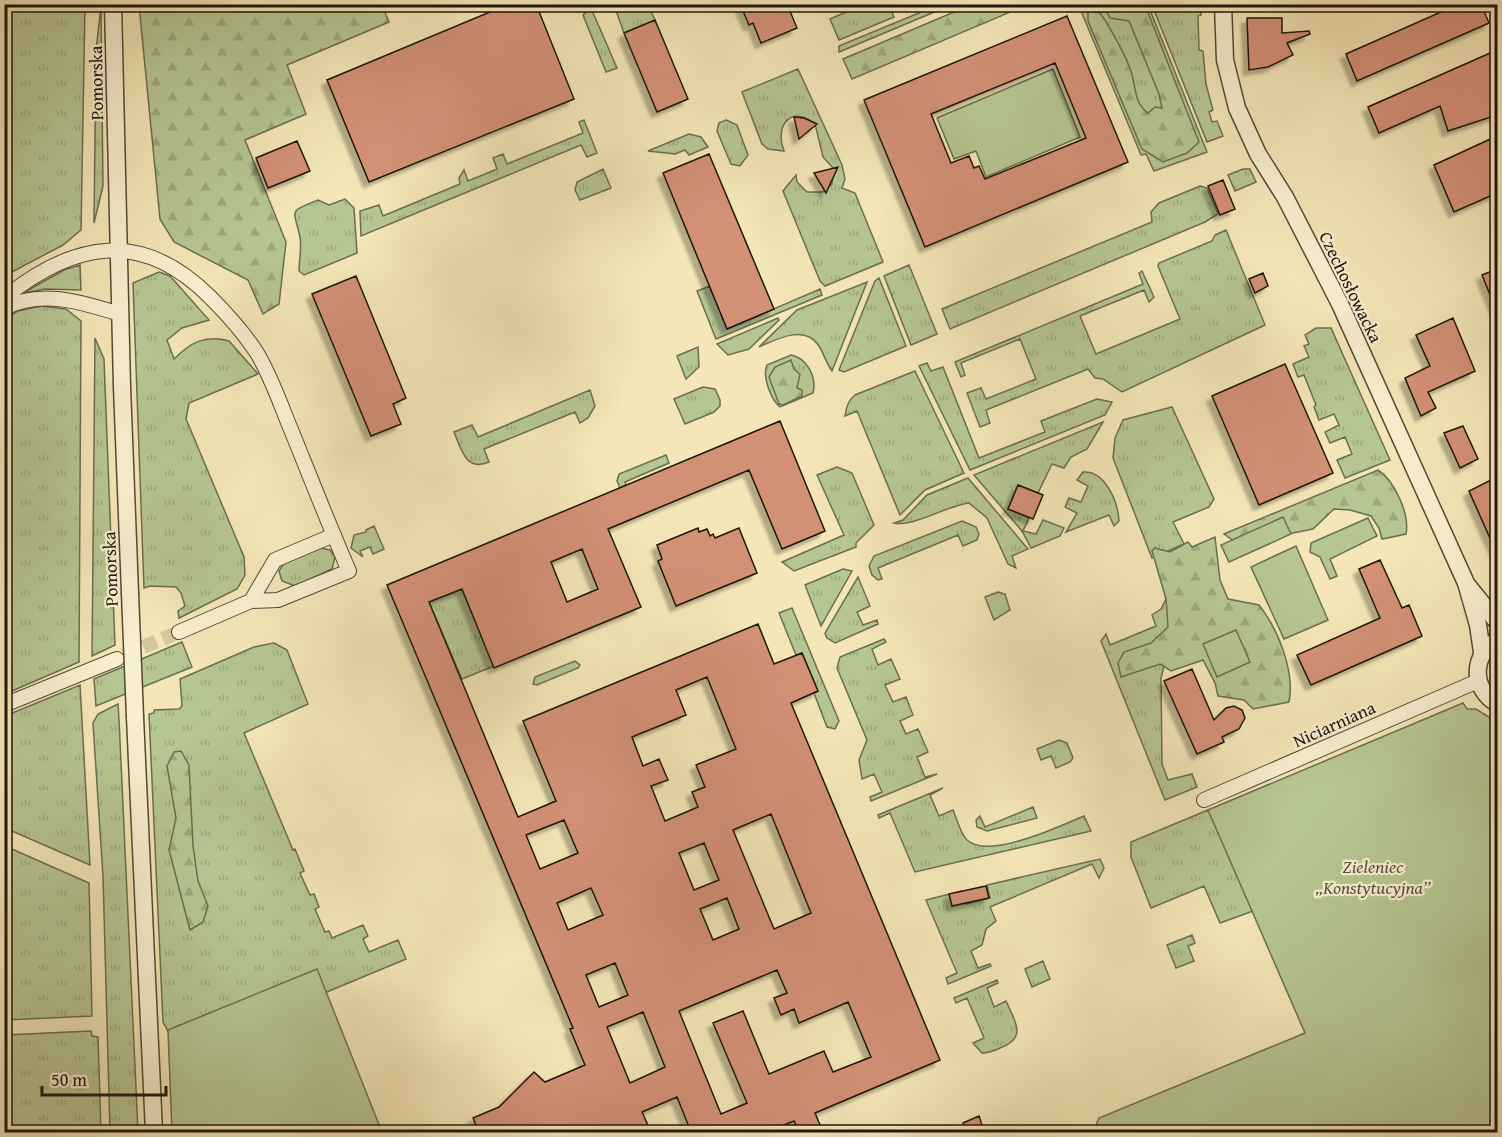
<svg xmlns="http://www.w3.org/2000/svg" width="1502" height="1137" viewBox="0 0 1502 1137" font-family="'Gentium Book Plus',serif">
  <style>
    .grass { fill: url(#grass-tufts); stroke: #6a6e50; stroke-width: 1.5 }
    .forest { fill: url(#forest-firs); stroke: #6a6e50; stroke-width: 1.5 }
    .green { fill: #b6c692; stroke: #6a6e50; stroke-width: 1.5 }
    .building { fill: #d29074; stroke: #1f150e; stroke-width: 1.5; fill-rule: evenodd; filter: url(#shadow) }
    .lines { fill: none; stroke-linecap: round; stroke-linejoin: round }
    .minor-tunnel { stroke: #d4c79d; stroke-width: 14; stroke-dasharray: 14 7; stroke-linecap: butt }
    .minor-casing { stroke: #544938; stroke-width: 16 }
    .tertiary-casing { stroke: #544938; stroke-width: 19 }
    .minor { stroke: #f8efd0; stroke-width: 14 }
    .tertiary { stroke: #f8efd0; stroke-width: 16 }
    .tertiary-bridge-casing { stroke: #544938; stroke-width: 19; stroke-linecap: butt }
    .tertiary-bridge { stroke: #f8efd0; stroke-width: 16 }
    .labels { text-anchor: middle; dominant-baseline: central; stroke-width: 4.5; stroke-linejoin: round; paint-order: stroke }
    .street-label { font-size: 18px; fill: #1f150e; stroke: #f8efd0 }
    .park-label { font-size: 18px; font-style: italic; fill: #54533c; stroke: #f8efd0 }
  </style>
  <defs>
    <pattern id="grass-tufts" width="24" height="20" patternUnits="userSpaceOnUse" patternTransform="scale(1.5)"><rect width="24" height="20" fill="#b6c692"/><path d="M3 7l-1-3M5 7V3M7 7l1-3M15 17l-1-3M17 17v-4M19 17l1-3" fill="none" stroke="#9ca97d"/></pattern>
    <pattern id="forest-firs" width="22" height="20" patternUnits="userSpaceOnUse" patternTransform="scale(1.5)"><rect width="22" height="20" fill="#b6c692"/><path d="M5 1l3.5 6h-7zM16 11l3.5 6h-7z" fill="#9ca97d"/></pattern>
    <filter id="shadow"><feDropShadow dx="-5.5" dy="5.5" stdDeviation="1.5" flood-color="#0004"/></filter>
  </defs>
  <rect width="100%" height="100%" fill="#f4e6b6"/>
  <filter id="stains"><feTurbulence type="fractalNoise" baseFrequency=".00333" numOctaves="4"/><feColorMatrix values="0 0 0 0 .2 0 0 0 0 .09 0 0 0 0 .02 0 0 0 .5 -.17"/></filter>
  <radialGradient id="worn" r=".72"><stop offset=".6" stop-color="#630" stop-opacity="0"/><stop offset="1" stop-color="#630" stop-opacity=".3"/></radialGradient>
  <path class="grass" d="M865,4l23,1 6,12 -55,23 -9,-21z
    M1082,4l66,1 59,147 -53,19 -8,-17 -5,1 -62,-149z
    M13,5h72l-4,225 -18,15 -55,29 -4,-3v-238z
    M101,5l2,181 -9,37 2,-172z
    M614,5h34l7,15 -31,13z
    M938,5h13l-112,47v-6z
    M1152,5h49v10l-3,1 1,34 4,1 3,33 7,26 -4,2 3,10 5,-1 6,15 -16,6z
    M591,8l26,60 -11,4 -23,-57z
    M798,69l44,96 3,14 -3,9 13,5 28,69 -58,24 -5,-5 -37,-90 13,-16 1,7 10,10h15l10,-8 1,-16 -10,-11 -8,-33c-24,-20 -41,2 -31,27l-16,-2 -6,-5 -20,-52z
    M584,120l13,33 -10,4 -6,-12 -220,91 -1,-25 19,-6 4,11 77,-32 -1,-6 5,-8 4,11 29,-12 -4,-11 10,-4 4,10 76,-31 -4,-11z
    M726,120l11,5 11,30 -8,11 -9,-2 -14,-33 2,-8z
    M689,134l12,3 7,10 -19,8 -4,-5 -10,4 -27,-3z
    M603,169l8,19 -31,12 -5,-10 2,-8z
    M1243,169h7l6,13 -21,9 -7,-16z
    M1200,186l7,2 11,26 -13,8 -255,107 -8,-20 210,-87 -1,-10 8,-9z
    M345,199l9,9 3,45 -53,22 -5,-4c0,-11 3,-23 1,-34 -6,-28 -13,-25 18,-37l11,5z
    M1226,230l39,95 -143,67 -19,-13 -8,-1 -7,-9 -102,41 4,13 -10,4 -13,-34 14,-5 5,11 50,-20 -16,-40 -59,24 4,12 -4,2 -6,-15 188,-78 -4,-11 3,-2 12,26 -5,5 -5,-12 -64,26 16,38 84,-35 -22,-53 1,-3 53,-22 3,-6z
    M80,265l1,25 -36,-1 -22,4 41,-23z
    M909,265l28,69 -26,11 -27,-69z
    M159,272l11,4 39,44 -27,8 -15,12 7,19c16,-16 31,-25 55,-18l29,33 -69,29 -3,16 58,138 1,18 -8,14 -58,29 -1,-7 7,-5 -4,-13 -5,-6 -26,-1 -6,2 -11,-305z
    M879,278l27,68 -62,26 -5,-2 36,-89z
    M867,282l-35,89c-6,-8 -8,-17 -13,-25 -14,-22 -42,-7 -60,1l38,-37z
    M710,286l17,43 93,-40 2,6 -106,44 -19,-48z
    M41,306l25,3 15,12 -2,341 -74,32v-374l13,-9z
    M778,318l1,2 -30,29 -21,6 -11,-11z
    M1316,328h15l59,132 -45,18 -8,-18 15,-6 -7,-17 -15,6 -5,-11 14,-7 -5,-11 -15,6 -5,-13 2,-2 -12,-30 -6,2 -5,-13 16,-7 -5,-11 5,-2 -4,-9z
    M95,338l9,21 11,286 -23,11z
    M698,347l1,20 -13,12 -9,-23z
    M791,355c16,3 26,22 22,38l-33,14c-9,-7 -18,-31 -13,-42z
    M927,363l4,8 12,-4 36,91 66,-26 -4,-11 56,-22 15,3 -7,13 -135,55 -51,-104z
    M915,371l49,102 -39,17 -25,25 -43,-104 -12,5c1,-8 3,-16 10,-21z
    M703,387l12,2 5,11v6l-6,6 -29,12 -11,-25z
    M590,390l5,16 -7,12 -8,5 -5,-11 -91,37 5,13c-23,10 -28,-13 -35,-30l18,-7 6,12z
    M1172,407l42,92 -5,8 -36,15 11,22 -32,14 -39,-100 2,-20 8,-18z
    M1103,422l-16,27 -16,8 -7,11 -12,-4 -14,29 -20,-8 -10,24 21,9 -6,13 13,3 7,-14 21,8 -4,8 -29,12 -9,-17 -48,-56z
    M837,467l15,6 22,52 -18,18v4l-62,24 -12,-9 62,-27 -27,-60z
    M1083,472c22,-2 35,30 36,49l-5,5 -5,-11 -43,17 11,-19 -12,-6 4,-9 12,4 7,-16 -11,-6z
    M968,478l60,71 -16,7 4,12 -8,-4 -21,-46 -18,-15c-24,3 -54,24 -75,20l9,-3 24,-25z
    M962,521l14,6 3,7 -2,6 -14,6 -5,-11 -80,33 4,11 -4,1 -6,-5 -3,-9 5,-10z
    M374,526l10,23 -11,5 -3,-7 -10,4 3,6 -12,-9 3,-13 12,-3v-2z
    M320,548l10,2 5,7 -3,12 -37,17 -13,-5 -3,-10 5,-8z
    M843,569l9,2 -31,55 -16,-41z
    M858,577l12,29 -13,6 6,13 14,-5 1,4 -43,19 -8,-5 -2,-5z
    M462,589l32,77 -32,13 -33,-77z
    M998,592l7,2 5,16 -16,10 -9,-23z
    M1166,599l14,4 -19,75 1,86 6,16 24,-6 5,13 -32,13 -64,-159 5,-7 4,11 46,-19 -4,-11 9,-6z
    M792,608l47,113 -4,8 -8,-2 -13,-34 4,-2 -16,-38 -6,2 -17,-42z
    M884,639l2,3 -14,7 6,16 13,-6 9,20 -15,6 8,17 13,-5 7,18 -13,6 6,13 12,-5 10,23 -11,5 8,20 12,-3 -66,27 -1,-4 12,-5 -8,-18 -12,5 -3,-19 8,-20 -30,-72 3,-11z
    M182,642l10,25 -96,39 -2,-27z
    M274,643l13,7 21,54 -64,29 49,117 2,-1 9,22 -4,2 10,22 4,-1 5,13 -4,2 10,23 4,-1 3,7 31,-13 5,11 -5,3 6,13 29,-12 8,19 -173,72 -63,4 -7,-13 -14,-308 5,-1v-3l25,-1 3,-3 -2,-27 74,-32z
    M575,661l5,4 -2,3 -41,17 -4,-1 2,-7z
    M80,685l10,180 -85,-37v-112z
    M118,704l1,15 19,413h-28l-7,-256 -10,-153 5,-9z
    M1059,740l8,3 6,15 -3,4 -14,6 -5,-12 -10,4 -4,-11z
    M943,788l-13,7 9,21 14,-6c4,9 7,23 14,30 21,20 94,-14 117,-24l7,15 -176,41 -25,-59 -11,5 -1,-3z
    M1033,807l4,11 -50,13 -10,-4 -1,-7 4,-4 5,11z
    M1208,810l45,101 -33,12 -16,-37 -53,22 -20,-51v-15z
    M5,846l84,37 3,133 -87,4z
    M1100,859l4,9 -5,10 -7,-14 -102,43 6,14 -10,8 -4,16 -11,6 7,17 12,-4 1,2 -43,18 -2,-6 11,-5 -31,-73 36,-9 4,13 24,-6 -3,-13z
    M1192,935l3,8 -7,3 6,15 -18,7 -9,-23z
    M1043,961l7,18 -18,8 -7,-18z
    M997,980l1,3 -11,5 7,19 12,-6c9,21 22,36 -6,47 -6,3 -11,5 -18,5l-9,-10 11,-5 -17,-40 -11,5 -2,-5z
    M91,1031l1,5 6,1 3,95h-96v-97z"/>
  <path class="forest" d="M973,4l54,1 -175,74 -9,-20z
    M1103,4l42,1 54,137 -12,11 -24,9 -21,-13 -54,-128v-10l12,2c9,12 27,45 31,58 5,15 3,33 17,42l7,-6 7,1 -3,-14 -30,-73 -19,-3z
    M139,5h243l7,17 -102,43 19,49 -61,26 41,102 -7,62 -16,10 -15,-34 -74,-38 -14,-23z
    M791,360l3,9 6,5 -3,14 5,2v6l-19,9 -4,-1 -10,-27 6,-10z
    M1378,470c16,10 32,44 28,64l-24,5 -3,-11 -8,-12 -21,-6 -16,-1 -21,20 -75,15 -14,-10z
    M1215,537l5,43 8,19 31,6c19,24 36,66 30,97l-36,7 -9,-9 -26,-4 -3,-13 -12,-23 -32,11 -11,-7 -39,13 -3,-14 6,-11 27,-9 17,-16 -2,-28 -14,-48 3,-3 15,4 18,-10 4,5z
    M181,751l8,14 4,81 5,35 10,25 -5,16 -13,8 -21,-80 7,-32 -9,-52 7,-14z"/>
  <path class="green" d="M1053,69l27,68 -94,40 -10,-26 -22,8 -17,-41z
    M666,455l3,8 -44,19 1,3 -6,3 -3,-7 2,-7z
    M1283,517l8,17 -62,28 -8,-17z
    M1368,518l9,18 -47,23 7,17 -7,3 -10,-22 -10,-5 1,-9z
    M1296,546l32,74 -44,19 -33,-72z
    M1236,630l14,32 -33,15 -14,-33z
    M1463,703l4,6h9l21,13v410h-404l6,-14 206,-85 -97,-223z
    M317,969l65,163h-210l-4,-102z"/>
  <path class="building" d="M509,4h27l38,95 -205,83 -42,-102z
    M740,4h47l10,24 -36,15 -8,-20 -4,2z
    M1459,4h22l8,19 -132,58 -11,-27z
    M1067,16l61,146 -203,85 -61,-147zM1055,63l31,75 -101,41 -6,-13 -5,2 -5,-12 -18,7 -20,-49z
    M1247,18h35v15l27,-2 1,3 -23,9 6,12 -25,12 -19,3z
    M655,20l33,79 -31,13 -33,-79z
    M1497,50v65l-49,16 -8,-25 -61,27 -11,-26z
    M794,117l10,1 13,6 -18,15z
    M1497,136v57l-43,19 -20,-47z
    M297,141l13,30 -42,17 -12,-30z
    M709,154l65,155 -47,20 -64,-156z
    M838,167l-12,26 -12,-20z
    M1223,180l12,29 -15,6 -12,-29z
    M1497,269v43l-15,-37z
    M1263,273l5,13 -13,7 -6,-14z
    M356,276l50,122 -13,6 8,20 -30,12 -59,-142z
    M1453,318l22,53 -47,21 8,16 -15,8 -16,-38 25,-12 -14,-31z
    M1285,364l48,109 -74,32 -47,-109z
    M780,421l45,110 -43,18 -33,-79 -141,59 33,78 -147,61 -32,-79 -33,13 89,215 38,-16 -33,-80 235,-97 16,40 28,-11 16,38 -27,12 149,357 -125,53 8,19h-24l-5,-11 -28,11h-75l-14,-35 -35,15 9,20h-172l-6,-14 26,-11 35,-35 11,10 40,-17 -15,-36 3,-1 -186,-443zM582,549l16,40 -31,13 -16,-40zM707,677l29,72 -40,16 9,22 -13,5 6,15 -33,14 -14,-35 17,-6 -9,-21 -16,7 -11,-29 54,-22 -10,-25zM771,814l40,99 -37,16 -41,-99zM564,820l14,33 -38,16 -14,-34zM704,843l15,37 -25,10 -15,-37zM591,888l12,27 -35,15 -11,-27zM727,898l12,31 -26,11 -13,-31zM615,963l13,32 -29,12 -13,-32zM777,970l10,23 -13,5 7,17 13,-6 5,14 49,-21 23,55 -38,15 -9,-21 -55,23 -26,-63 -30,12 34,80 -26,11 -42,-103zM643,1012l22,55 -35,16 -23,-56z
    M1463,426l15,33 -18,9 -16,-35z
    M1497,477v77l-28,-63z
    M1018,485l25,10 -10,24 -25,-10z
    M698,528l1,4 8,-3 3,7 3,-2 2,4 24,-10 18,45 -81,33 -18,-45 4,-2 -5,-14z
    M1380,560l22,48 7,-3 13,31 -111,49 -14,-30 83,-37 -21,-49z
    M1192,669l22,51 12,-12 8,-2 8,4 3,8 -6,11 -17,8 2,5 -27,12 -33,-73z
    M986,886l3,12 -37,8 -3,-12z
    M979,1116l4,12 -16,4 -4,-9z"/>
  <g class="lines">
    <path class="minor-tunnel" d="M124,655l55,-23"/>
    <g class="minor-casing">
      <path id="minor" d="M4,298c71,-57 138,-69 206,-1 17,17 34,36 47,56 15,25 24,53 35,79 19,47 37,93 57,139l-71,29 -27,1 -72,31
        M4,308c38,-19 77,-6 116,6
        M251,601l24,-41 59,-25
        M4,705l113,-46
        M1204,800l274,-119"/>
    </g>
    <g class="tertiary-casing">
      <path id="tertiary" d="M113,4l9,383 8,206
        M1223,4l2,56 12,48 21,46 27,43 55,107 126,279 12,42 4,27
        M1468,586l30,37
        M1498,640c-27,15 -27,49 0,64
        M135,717l19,415"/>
    </g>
    <use href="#minor" class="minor"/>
    <use href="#tertiary" class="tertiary"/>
    <g class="tertiary-bridge-casing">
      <path id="tertiary-bridge" d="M130,593l5,124"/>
    </g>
    <use href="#tertiary-bridge" class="tertiary-bridge"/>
  </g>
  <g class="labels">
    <g class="street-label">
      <text transform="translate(96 83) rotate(-91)">Pomorska</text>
      <text transform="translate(1351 287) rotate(64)">Czechosłowacka</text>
      <text transform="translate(110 569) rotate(-92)">Pomorska</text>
      <text transform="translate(1334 724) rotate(-24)">Niciarniana</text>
    </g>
    <g class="park-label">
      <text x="1373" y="866">Zieleniec<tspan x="1373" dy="21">„Konstytucyjna”</tspan></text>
    </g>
  </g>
  <rect width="1502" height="1137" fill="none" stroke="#f4e6b6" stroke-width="24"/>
  <rect x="6" y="6" width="1490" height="1125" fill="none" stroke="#1f150e" stroke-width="3"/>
  <rect x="12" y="12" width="1478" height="1113" fill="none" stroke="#1f150e" stroke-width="1.5"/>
  <path d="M42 1086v9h124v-9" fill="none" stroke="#1f150e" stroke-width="3"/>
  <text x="51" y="1086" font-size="18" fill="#1f150e" stroke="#f8efd0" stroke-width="4.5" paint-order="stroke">50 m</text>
  <rect width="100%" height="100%" filter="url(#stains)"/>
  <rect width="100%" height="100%" fill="url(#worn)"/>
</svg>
